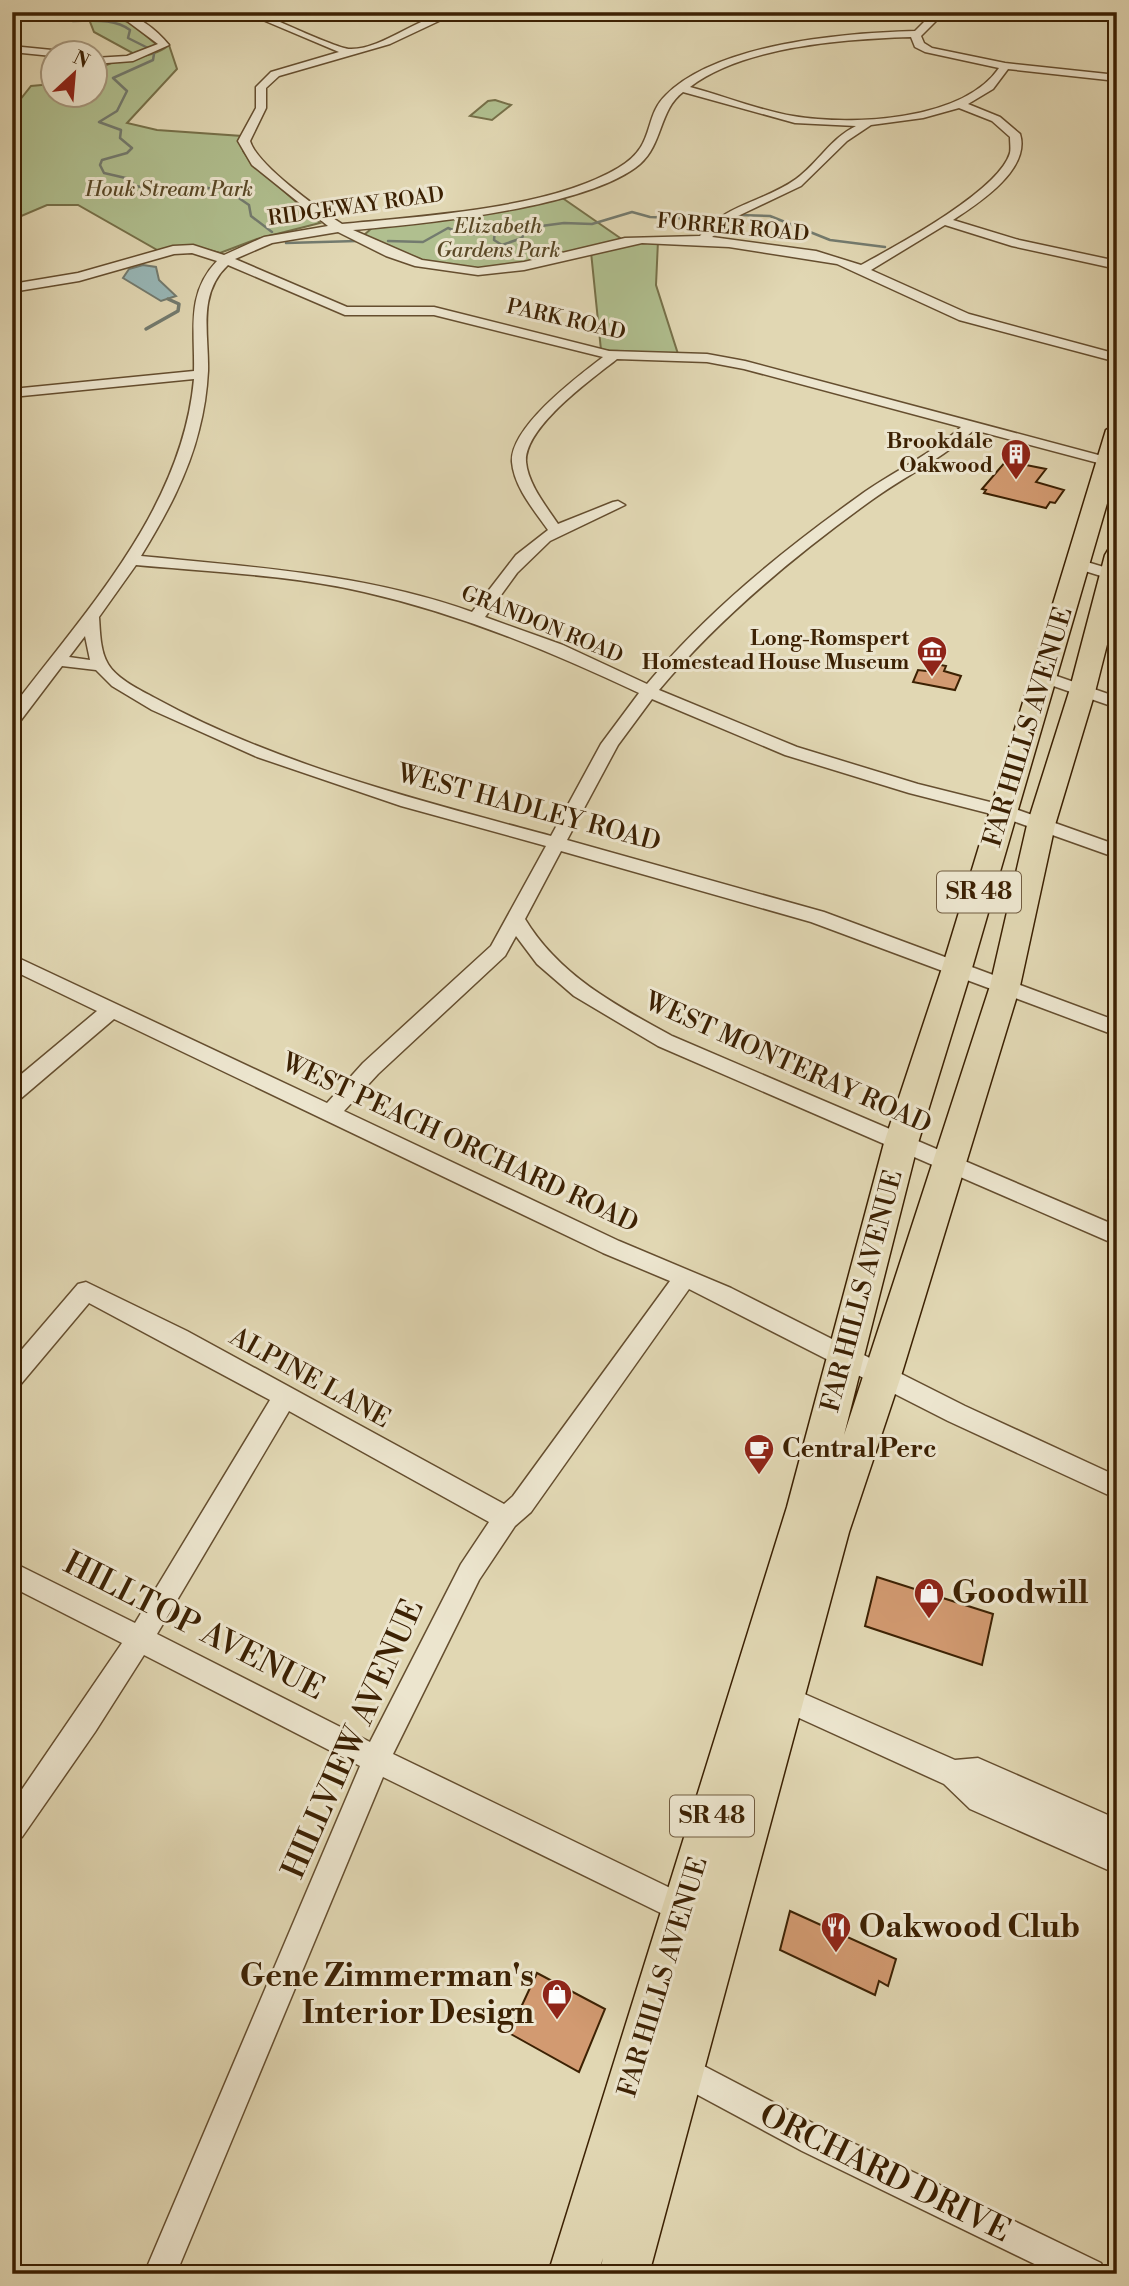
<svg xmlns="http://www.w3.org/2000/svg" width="1129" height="2286" viewBox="0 0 1129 2286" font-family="'Libre Bodoni',serif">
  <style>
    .green { fill: #b0bf8f; stroke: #767049; stroke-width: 2 }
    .water { fill: #98b7b7; stroke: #737b6f; stroke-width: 2 }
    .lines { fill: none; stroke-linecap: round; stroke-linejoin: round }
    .stream-far1 { stroke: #737b6f; stroke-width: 2.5 }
    .stream { stroke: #737b6f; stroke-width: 3.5 }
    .building { fill: #d29a71; stroke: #3c2103; stroke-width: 2 }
    .street-casing { stroke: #654e2f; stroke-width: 3 }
    .primary-casing { stroke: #3c2103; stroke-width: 3 }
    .street { fill: #ece5ce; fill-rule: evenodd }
    .primary { fill: #e1d7b3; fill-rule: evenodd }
    .labels { text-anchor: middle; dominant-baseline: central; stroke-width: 6; stroke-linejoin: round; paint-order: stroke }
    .far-park-label { font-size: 21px; font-style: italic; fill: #594826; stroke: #ece5ce }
    .far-street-label { font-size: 21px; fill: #3c2103; stroke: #ece5ce }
    .far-poi-label { font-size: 21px; font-weight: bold; fill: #3c2103; stroke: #ece5ce; text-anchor: end }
    .shield { fill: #ece5ce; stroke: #715c40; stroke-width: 2 }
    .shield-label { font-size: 24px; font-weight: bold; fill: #3c2103 }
    .street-label { font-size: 26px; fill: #3c2103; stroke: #ece5ce }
    .poi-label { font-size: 26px; font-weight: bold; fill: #3c2103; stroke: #ece5ce; text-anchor: start }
    .near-poi-label { font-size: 32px; font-weight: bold; fill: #3c2103; stroke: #ece5ce; text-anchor: start }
    .near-street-label { font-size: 32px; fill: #3c2103; stroke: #ece5ce }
  </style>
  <rect width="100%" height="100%" fill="#e1d7b3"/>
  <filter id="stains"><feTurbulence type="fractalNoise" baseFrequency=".00286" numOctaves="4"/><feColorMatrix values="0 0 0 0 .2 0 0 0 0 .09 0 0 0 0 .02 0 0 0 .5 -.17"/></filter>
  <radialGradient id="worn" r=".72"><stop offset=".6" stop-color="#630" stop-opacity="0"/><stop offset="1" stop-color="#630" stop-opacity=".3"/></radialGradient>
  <path class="green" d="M87,14l43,8 27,23 -21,10 -42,-23z
    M169,45l8,24 -50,54 30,7 85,6 1,15 7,10 70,62 -63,16 -37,14 -15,-4 -46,2 -81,-46h-31l-35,15v-110l19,-24 21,-2v10h42l1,-21c17,-19 53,-10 74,-28z
    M495,100l16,5 -19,15 -22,-4 18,-15z
    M561,197l62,43c-41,9 -84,24 -126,29 -46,5 -94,-13 -133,-34l8,-7z
    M658,241l-2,44 22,69 -77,-4 -10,-98 27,-7z"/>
  <path class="water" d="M143,265l13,2 3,13 17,16 -15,5 -38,-23 6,-9z"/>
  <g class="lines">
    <path class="stream-far1" d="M64,12l9,9c19,0 41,-3 57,9l-2,8 20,10
      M154,54l-1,6 -40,18 14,13 -10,20 -18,11 22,8 -1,8 12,10 -5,5 -25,7 -2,5 4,8 26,6 5,7 35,5 27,-5 33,6 19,13 2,11 21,16
      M738,215l32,1 60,24 55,7
      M388,241l35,1 25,-14c18,8 26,10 42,-2l5,3 -1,11 8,5 20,-7 4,-10 38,-5 28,1 40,-12 18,5 47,2
      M286,243l71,-2"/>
    <path class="stream" d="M146,329l32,-18 1,-7 -11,-5"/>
  </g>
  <path class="building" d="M1006,461l40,8 -10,13 28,8 -9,13 -5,-1 -4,6 -62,-15 2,-3 -4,-1z
    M930,663l16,3 -2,5 17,5 -6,14 -42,-8 5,-12 8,1z
    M877,1577l116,37 -11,51 -117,-39z
    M790,1911l106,48 -8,27 -9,-5 -4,14 -95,-45z
    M537,1973l68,36 -26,63 -70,-39z"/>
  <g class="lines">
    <g class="street-casing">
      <path id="street" d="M115,12c20,0 42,18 54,33l-36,16 -39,3v-6l33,-2 31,-12z
        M244,12h14c16,7 80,37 92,37 34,1 72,-37 108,-37l-68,32 -111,32 -13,12v20l-16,33c7,24 70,69 92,83 81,-8 207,-15 276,-56 39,-22 24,-50 48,-73 52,-52 179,-62 249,-64l19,-19h11l-24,24 3,7 8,5 73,15 112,12v6l-109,-12 -15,20 -25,15 32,13 20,17c11,35 -41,69 -67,86l66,20 98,21v8l-105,-23 -67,-21 -74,45 98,44 148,40v8l-158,-42 -122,-56 -108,-17 -87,-4 -118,27 -46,5 -63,-9 -29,-10 -48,-24 -66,11 -37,16 112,48h87l175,44 98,3 38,7 372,99v8l-143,-38c-32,29 -71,47 -105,72 -76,55 -150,116 -210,188l138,57 121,37 92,23 107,38v13l-118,-42 -90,-23 -124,-38 -133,-56 -34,46 -51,95 257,72 293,109v15l-306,-114 -250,-71 -36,68c34,56 90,86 147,117l445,190v19l-459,-199 -84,-50 -37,-32 -21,-28 -11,20 -127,118 -34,37 275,130 112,47 234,118 152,70v23l-169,-78 -259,-132 -158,223 -16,14 -36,54 -86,174 300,145 4,10 -4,10 -10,4 -10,-4 -290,-142 -207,497h-32l216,-508 -216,-111 -49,77 -73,105 -10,4v-37l110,-161 -110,-56v-25l123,61 135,-223 -181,-97 -69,82 -8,3v-27l66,-77 8,-2 101,49 317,173 9,-8 157,-215 -67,-28 -489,-234 -95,81 -7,2v-20l85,-71 -85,-41v-15l315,148 36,-40 128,-117 55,-100 -145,-40 -144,-49 -105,-47 -40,-24 -16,-16 -34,-4 -44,58 -6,1v-17c75,-99 170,-199 182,-329l-182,18v-8l182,-18c1,-41 -8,-78 23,-110l-25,-8 -18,1 -95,27 -67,11v-8l66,-11 95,-27 20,-1 31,10 40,-18 64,-11 -76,-61 -14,-24 18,-33v-21l15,-15 68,-20zM911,37l4,10 10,5 74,16c-36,53 -148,58 -206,48 -35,-6 -69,-20 -103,-29 54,-41 155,-48 221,-50zM683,92l112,31 61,3c-25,12 -38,37 -60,53 -32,23 -71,25 -96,57l-75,2 -101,24 -46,6 -56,-8 -69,-30c70,-6 235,-22 287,-66 23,-20 19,-54 43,-72zM959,108l33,13 18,16c0,5 1,12 0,16 -11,38 -114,93 -149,112l-45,-14 -104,-14 26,-21 63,-30 46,-45 24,-16 52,-7zM228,265l117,50h89l169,42c-26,20 -93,70 -91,105 2,25 22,48 36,68l-32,25 -44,57c-106,-38 -219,-45 -331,-56 24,-39 47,-81 58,-126 5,-19 8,-39 9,-59 1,-37 -11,-77 20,-106zM617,359l90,3 37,7 217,58c-30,28 -69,45 -102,69 -77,55 -152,116 -212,188l-84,-39 -78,-28 32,-44 33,-32 75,-36 -7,-4 -5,1 -55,22c-12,-18 -30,-40 -32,-62 -2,-35 66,-83 91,-103zM136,565c75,7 154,10 228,27 96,22 186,59 275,101l-38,51 -50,92c-133,-36 -274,-71 -396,-138 -15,-8 -38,-19 -47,-34 -8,-13 -8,-33 -9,-47zM85,636l5,24 -21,-3zM289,1411l200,111 -28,42 -91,178 -213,-108z
        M12,46l40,4 5,2h-5v4l-40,-4z
        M1077,559l40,12v10l-45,-14v-6z
        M1045,672l72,25v11l-78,-27 -2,-4z
        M784,1685l171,75 23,-2 139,61v55l-147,-65 -26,-25 -169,-77 -4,-9 4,-9z
        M681,2054l143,75 277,134 5,11h-51l-253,-123 -132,-71 -4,-11 4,-11z"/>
    </g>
    <g class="primary-casing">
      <path id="primary" d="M1117,423v46l-145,499 -54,175 -74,292 146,-449 37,-161 42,-133 36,-137 3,-5 9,-2v57l-22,87 -40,133 -35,161 -119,390 -52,156 -200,742h-50l4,-16 -5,16h-50l239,-767 97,-364 58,-175 164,-538z"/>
    </g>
    <use href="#street" class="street"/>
    <use href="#primary" class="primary"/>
  </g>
  <defs>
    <g id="building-pin" transform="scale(1.575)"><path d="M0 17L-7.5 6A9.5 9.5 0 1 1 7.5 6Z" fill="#8f2418" stroke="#ece5ce"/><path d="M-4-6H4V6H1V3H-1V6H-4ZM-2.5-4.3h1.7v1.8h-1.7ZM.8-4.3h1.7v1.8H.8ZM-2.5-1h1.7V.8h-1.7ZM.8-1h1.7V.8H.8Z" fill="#fff"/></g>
    <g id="museum-pin" transform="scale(1.575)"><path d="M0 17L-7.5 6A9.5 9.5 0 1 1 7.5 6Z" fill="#8f2418" stroke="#ece5ce"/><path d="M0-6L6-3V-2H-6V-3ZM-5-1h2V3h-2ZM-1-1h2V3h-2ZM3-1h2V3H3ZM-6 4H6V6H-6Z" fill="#fff"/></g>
    <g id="cafe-pin" transform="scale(1.575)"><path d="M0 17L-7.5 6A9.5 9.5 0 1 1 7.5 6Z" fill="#8f2418" stroke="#ece5ce"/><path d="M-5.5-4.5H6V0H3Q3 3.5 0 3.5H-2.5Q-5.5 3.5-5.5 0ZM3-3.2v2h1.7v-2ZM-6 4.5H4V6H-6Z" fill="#fff"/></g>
    <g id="shop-pin" transform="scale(1.575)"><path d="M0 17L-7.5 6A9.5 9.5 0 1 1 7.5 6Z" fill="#8f2418" stroke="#ece5ce"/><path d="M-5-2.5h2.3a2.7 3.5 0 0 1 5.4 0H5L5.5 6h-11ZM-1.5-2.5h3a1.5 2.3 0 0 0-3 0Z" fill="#fff"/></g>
    <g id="restaurant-pin" transform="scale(1.575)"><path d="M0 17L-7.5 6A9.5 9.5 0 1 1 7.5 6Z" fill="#8f2418" stroke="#ece5ce"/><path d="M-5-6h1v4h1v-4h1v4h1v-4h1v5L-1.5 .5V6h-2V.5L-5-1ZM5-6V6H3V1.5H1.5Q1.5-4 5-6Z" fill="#fff"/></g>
  </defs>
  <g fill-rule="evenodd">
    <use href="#building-pin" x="1016" y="454"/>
    <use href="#museum-pin" x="932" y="651"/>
    <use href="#cafe-pin" x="759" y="1449"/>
    <use href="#shop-pin" x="929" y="1593"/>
    <use href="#restaurant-pin" x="836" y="1927"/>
    <use href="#shop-pin" x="557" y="1994"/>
  </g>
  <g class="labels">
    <g class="far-park-label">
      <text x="169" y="190">Houk Stream Park</text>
      <text x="498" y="227">Elizabeth<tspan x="498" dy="24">Gardens Park</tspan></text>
    </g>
    <g class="far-street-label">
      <text transform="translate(356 207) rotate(-8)">RIDGEWAY ROAD</text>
      <text transform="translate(733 228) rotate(5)">FORRER ROAD</text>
      <text transform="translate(566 320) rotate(13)">PARK ROAD</text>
      <text transform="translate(542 625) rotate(22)">GRANDON ROAD</text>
    </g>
    <g class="far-poi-label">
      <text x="993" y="442">Brookdale<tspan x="993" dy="24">Oakwood</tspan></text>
      <text x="909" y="639">Long-Romspert<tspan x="909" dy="24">Homestead House Museum</tspan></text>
    </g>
    <g class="shield">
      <rect x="937" y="871.5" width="84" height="41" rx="5"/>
      <rect x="670" y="1795.5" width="84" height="41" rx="5"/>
    </g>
    <g class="shield-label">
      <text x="979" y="892">SR 48</text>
      <text x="712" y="1816">SR 48</text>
    </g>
    <g class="street-label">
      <text transform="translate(1028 727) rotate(-73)">FAR HILLS AVENUE</text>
      <text transform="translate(529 808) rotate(15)">WEST HADLEY ROAD</text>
      <text transform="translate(788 1063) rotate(24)">WEST MONTERAY ROAD</text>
      <text transform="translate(460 1143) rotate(25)">WEST PEACH ORCHARD ROAD</text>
      <text transform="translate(862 1291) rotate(-75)">FAR HILLS AVENUE</text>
      <text transform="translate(310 1378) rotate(29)">ALPINE LANE</text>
      <text transform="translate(663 1977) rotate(-73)">FAR HILLS AVENUE</text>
    </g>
    <g class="poi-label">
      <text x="782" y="1449">Central Perc</text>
    </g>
    <g class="near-poi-label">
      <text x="952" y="1593">Goodwill</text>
      <text x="859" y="1927">Oakwood Club</text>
      <text x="534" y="1976" text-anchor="end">Gene Zimmerman's<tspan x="534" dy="37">Interior Design</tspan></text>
    </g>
    <g class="near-street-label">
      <text transform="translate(194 1626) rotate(27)">HILLTOP AVENUE</text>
      <text transform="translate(353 1739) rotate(-66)">HILLVIEW AVENUE</text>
      <text transform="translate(885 2173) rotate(26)">ORCHARD DRIVE</text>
    </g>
  </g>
  <rect width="1129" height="2286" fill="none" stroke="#e1d7b3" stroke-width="42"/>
  <rect x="14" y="14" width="1101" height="2258" fill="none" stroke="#3c2103" stroke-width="3.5"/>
  <rect x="21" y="21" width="1087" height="2244" fill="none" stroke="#3c2103" stroke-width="2"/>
  <g transform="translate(74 74) rotate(26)"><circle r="33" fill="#ece5ce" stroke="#a6977d" stroke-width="2"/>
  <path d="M0-5L12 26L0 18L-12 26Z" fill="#8f2418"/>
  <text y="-10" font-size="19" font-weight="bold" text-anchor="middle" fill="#3c2103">N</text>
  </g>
  <rect width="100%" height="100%" filter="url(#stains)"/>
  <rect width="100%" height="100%" fill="url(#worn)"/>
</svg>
